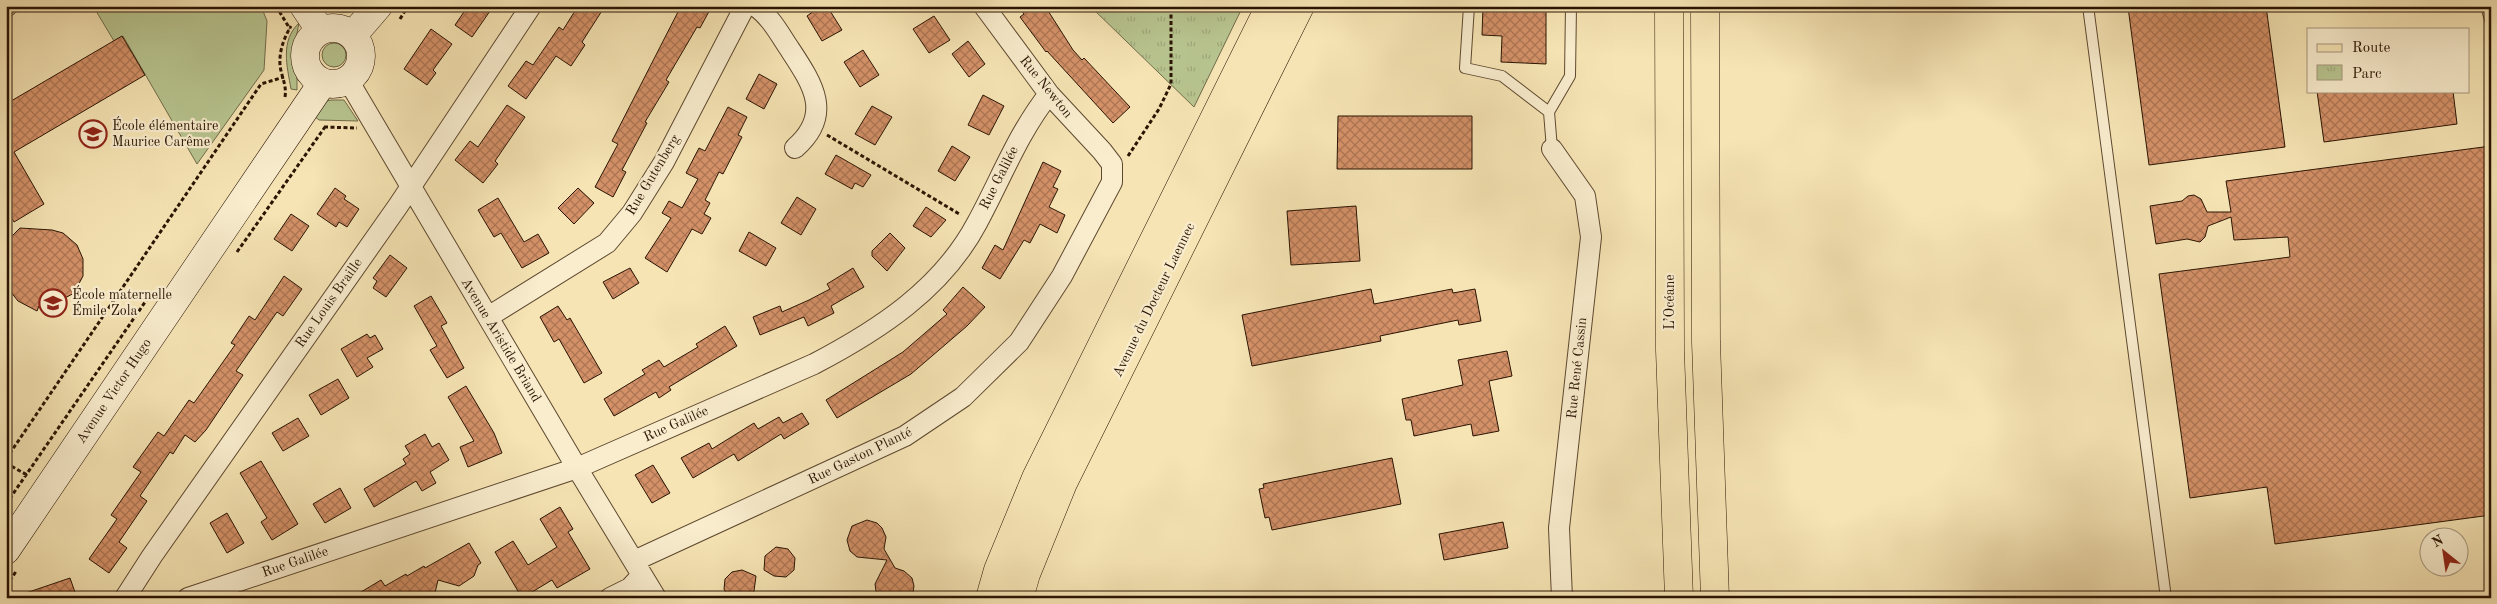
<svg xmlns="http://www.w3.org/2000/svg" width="2497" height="604" viewBox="0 0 2497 604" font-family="'Old Standard TT',serif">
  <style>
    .grass { fill: #b8c590; stroke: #716c4a }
    .park { fill: url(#park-tufts); stroke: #716c4a }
    .building { fill: url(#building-cross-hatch); stroke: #2a1403 }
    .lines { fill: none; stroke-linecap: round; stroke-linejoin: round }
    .lane-casing { stroke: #5d482f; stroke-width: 12 }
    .street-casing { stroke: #5d482f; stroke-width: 22 }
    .secondary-casing { stroke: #2a1403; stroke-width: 29 }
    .primary-casing { stroke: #2a1403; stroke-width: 29 }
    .highway-casing { stroke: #2a1403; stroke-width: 29 }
    .path { stroke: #2a1403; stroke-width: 3; stroke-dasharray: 4 2.5; stroke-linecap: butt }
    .lane { stroke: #f9edce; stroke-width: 10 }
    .street { stroke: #f9edce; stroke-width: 20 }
    .secondary { stroke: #f9edce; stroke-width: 28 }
    .primary { stroke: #f6e4b4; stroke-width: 28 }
    .highway { stroke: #f6e4b4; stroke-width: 28 }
    .labels { text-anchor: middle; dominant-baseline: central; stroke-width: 4.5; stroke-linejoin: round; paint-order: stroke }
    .street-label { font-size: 14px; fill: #2a1403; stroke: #f9edce }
    .poi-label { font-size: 14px; fill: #2a1403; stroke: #f9edce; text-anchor: start }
  </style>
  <defs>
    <pattern id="park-tufts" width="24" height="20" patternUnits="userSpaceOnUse" patternTransform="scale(1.25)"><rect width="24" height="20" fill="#b8c590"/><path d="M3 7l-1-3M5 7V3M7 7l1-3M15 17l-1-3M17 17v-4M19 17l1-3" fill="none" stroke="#9ea87b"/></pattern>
    <pattern id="building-cross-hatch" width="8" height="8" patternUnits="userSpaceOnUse" patternTransform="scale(1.25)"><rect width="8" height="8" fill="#d49168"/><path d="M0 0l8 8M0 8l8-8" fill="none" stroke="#ac7553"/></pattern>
  </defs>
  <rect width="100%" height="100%" fill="#f6e4b4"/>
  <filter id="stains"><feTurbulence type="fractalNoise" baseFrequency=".004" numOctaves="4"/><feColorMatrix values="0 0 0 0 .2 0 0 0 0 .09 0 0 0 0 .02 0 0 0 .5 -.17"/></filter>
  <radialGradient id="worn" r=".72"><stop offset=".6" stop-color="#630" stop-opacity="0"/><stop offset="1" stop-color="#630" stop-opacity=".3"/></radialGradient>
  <path class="grass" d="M93,6h168l6,15 -3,49 -67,94 -74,-128 -9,5z
    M362,6c-9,9 -22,7 -34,4l1,-3z
    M299,23l-6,31 4,19v17l-6,-1c-4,-23 -11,-48 8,-66z
    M322 55a12 12 0 1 1 24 0a12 12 0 1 1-24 0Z
    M332,100h12l14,21 -39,-1 -5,-4 11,-15z"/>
  <path class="park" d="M1090,6h153l-49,101z"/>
  <path class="building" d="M468,6h15l7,5 -18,26 -17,-12z
    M578,6h27l-23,36 3,3 -14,21 -15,-10 -30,43 -18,-13 18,-25 7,4 26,-38 4,3z
    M681,6h31l-12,22 -3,-1 -31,53 3,2 -24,40 2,1 -25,47 4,2 -13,25 -18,-10 23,-43 -6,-3z
    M821,6h6l15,24 -20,11 -15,-25z
    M1018,6h27l28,44 9,10 2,-2 46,49 -17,16 -66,-72 -1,1 -26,-35 4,-3z
    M1483,6h63v58l-45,-2 1,-26 -20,-1z
    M2135,6h131l19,141 -136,18 -21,-158z
    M934,16l16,24 -21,13 -16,-24z
    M431,29l21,15 -19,26 3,3 -9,12 -23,-16z
    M122,36l23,39 -131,77 30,52 -30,18 -8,-14v-104z
    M968,41l17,23 -16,13 -17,-23z
    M863,50l16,25 -19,12 -16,-25z
    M759,74l18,10 -13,25 -18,-10z
    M2317,91h136l4,33 -133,18z
    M983,95l21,11 -15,29 -21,-10z
    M507,105l18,12 -30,44 3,3 -15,19 -28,-23 15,-19 8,6z
    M872,106l20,11 -17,28 -20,-11z
    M728,107l19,10 -9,18 4,2 -19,37 -4,-2 -14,28 5,3 -6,11 7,4 -9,16 -10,-5 -25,43 -22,-14 26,-40 -9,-5 7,-12 13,7 16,-29 -12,-6 13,-25 6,3z
    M1338,116h134v53h-135z
    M952,146l18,11 -15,24 -17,-10z
    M2491,146v369l-216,29 -8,-57 -77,11 -31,-224 131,-17 -2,-20 -54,3 -3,-23 -23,9 -3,11 -5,5 -13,-3 -31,5 -6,-38 32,-5 6,-5 6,-1 7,4 6,13h24l-5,-31z
    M836,155l35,20 -8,12 -8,-4 -3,6 -27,-15z
    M1043,162l18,9 -8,16 5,2 -9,18 16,8 -8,18 -17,-9 -10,19 -6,-3 -24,39 -18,-11 13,-23 8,5z
    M335,188l11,8 -2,3 15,10 -12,18 -8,-5 -3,5 -19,-13z
    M578,188l16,15 -20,21 -16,-16z
    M797,197l19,12 -15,26 -20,-12z
    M498,198l26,44 14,-8 11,19 -27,15 -21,-35 -7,4 -16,-27z
    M1356,206l4,55 -69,4 -4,-54z
    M926,207l20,13 -15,17 -18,-11z
    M291,214l18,12 -17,25 -18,-12z
    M20,228l32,2 11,3 14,12 6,14v17l-9,17 -18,10 -17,3 -2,5 -19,-10 -12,-15v-44z
    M749,232l27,16 -10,18 -27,-15z
    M890,233l15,15 -18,23 -15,-15v-5z
    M390,255l17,13 -21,29 -13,-9 4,-7 -4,-3z
    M630,268l9,15 -26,16 -10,-17z
    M853,268l11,19 -33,19 3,7 -26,13 -4,-9 -44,18 -7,-18 27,-11 2,6 27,-12 21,-11 -3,-5z
    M284,276l18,13 -19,27 -6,-4 -41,59 7,4 -37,55 -11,12 -10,-7 -12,19 -3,-2 -30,44 7,5 -28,41 8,6 -18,25 -20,-14 28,-40 -6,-4 30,-43 -8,-5 25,-35 6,4 25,-36 5,3 41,-58 -4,-2 18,-27 6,4z
    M963,287l22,20 -18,19 -56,48 -74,44 -11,-18 77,-48 44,-38 -4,-4z
    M1371,289l3,15 78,-15 1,4 22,-4 6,32 -22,4 -1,-5 -78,16 1,5 -129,25 -10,-51z
    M431,296l16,27 -6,3 23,42 -17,10 -17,-28 7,-4 -23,-40z
    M558,306l9,14 3,-2 32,55 -18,10 -25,-44 -5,3 -14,-25z
    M725,326l12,20 -68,41 2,3 -12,8 -3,-6 -42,24 -10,-17 41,-25 -3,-4 17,-10 5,7 34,-20 -2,-3z
    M367,334l3,4 5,-3 8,14 -16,9 6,9 -16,10 -16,-28z
    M1507,351l5,25 -23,5 10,50 -26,5 -2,-12 -57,12 -3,-16h-5l-4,-21 61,-14 -5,-25z
    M338,379l11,19 -28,17 -12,-20z
    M466,386l28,47 8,20 -34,14 -8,-20 14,-6 -26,-44z
    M802,413l7,11 -25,15 -3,-5 -43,27 -4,-7 -41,24 -12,-20 28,-15 3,6 42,-26 4,6 21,-12 4,6z
    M298,418l11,18 -26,15 -11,-18z
    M425,434l7,13 7,-4 10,17 -19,12 6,11 -14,8 -6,-10 -42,26 -10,-18 42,-25 -3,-5 7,-5 -5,-8z
    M1392,458l9,46 -129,26 -3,-13 -4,1 -6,-29 5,-1 -1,-4z
    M261,461l37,63 -26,16 -11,-18 6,-4 -27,-45z
    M653,465l17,28 -18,10 -17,-28z
    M340,488l11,20 -26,15 -12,-19z
    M560,507l13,22 -5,3 22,37 -33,19 -5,-8 -30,18 -27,-46 18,-11 15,24 29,-18 -17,-28z
    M227,513l17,30 -17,10 -17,-30z
    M867,520l10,3 5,5 4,9 -2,12 11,19 9,3 8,7 2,8 -2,12h-35l-2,-14 12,-24 -30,-3 -7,-6 -3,-11 5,-14z
    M1503,522l5,26 -64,12 -5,-26z
    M469,543l12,20 -3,2 -4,11 -15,10 -21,-6 -3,13 -8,5 -13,-2 -4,2h-59l30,-18 4,6 21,-12 1,2 17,-10 1,2z
    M776,547l12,2 7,9 -1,12 -8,7 -12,-1 -10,-6 1,-14z
    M742,570l14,6 -2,15 -3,7h-22l-5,-9 1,-10 7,-7z
    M70,578l7,20h-57v-3z"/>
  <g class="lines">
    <g class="lane-casing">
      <path id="lane" d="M1469,6l-4,62 37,8 47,36
        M2088,6l78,592
        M2486,6l5,17
        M1552,149l-3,-37 21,-36 1,-70"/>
    </g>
    <g class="street-casing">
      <path id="street" d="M6,6h1
        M755,6c15,10 24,27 34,42 23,35 45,66 6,100
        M348,80l229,388 79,130
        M1552,149l33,47 6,41 -32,291 3,70
        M488,317l119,-74 25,-30 32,-51 81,-156
        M634,561l271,-125 58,-39 56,-55 43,-66 50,-94v-18l-10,-13 -53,-57 -65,-88
        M125,598l27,-42 246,-350 133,-200
        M188,598l389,-130 237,-104c65,-34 128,-75 163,-141 24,-44 41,-90 72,-129
        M610,598l20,-10 12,-13"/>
    </g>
    <g class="secondary-casing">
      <path id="secondary" d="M304,6l16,24
        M305 56a28 28 0 1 1 56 0a28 28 0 1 1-56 0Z
        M353,35l25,-29
        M6,550l317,-468"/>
    </g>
    <g class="primary-casing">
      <path id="primary" d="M990,598l8,-28 38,-92 234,-472
        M1019,598l7,-24 37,-91 237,-477"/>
    </g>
    <g class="highway-casing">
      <path id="highway" d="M1669,6l1,344 9,248
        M1705,6l1,336 9,256"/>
    </g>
    <path class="path" d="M276,6l14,23
      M400,19l8,-13
      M285,97c2,-12 -4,-21 -5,-32 -1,-14 4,-27 11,-39
      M324,127l33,1
      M827,135l134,80
      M1128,156l31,-47 12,-25v-78
      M237,252l88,-125
      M6,459l255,-375 23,-7
      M6,463l21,12
      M6,504l146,-212
      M6,586l11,-16"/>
    <use href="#lane" class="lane"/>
    <use href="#street" class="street"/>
    <use href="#secondary" class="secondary"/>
    <use href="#primary" class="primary"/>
    <use href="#highway" class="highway"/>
  </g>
  <defs>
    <g id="school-ring" transform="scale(1.4375)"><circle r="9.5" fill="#f9edce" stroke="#8f2418" stroke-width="1.5"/><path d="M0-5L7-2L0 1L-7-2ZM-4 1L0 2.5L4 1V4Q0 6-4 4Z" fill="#8f2418"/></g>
  </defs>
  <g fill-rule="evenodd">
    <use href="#school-ring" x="93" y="134"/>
    <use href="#school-ring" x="53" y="303"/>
  </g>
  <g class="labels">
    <g class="street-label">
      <text transform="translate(1046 87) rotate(51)">Rue Newton</text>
      <text transform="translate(653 175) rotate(-59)">Rue Gutenberg</text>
      <text transform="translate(999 178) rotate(-63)">Rue Galilée</text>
      <text transform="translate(1154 300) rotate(-64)">Avenue du Docteur Laennec</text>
      <text transform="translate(1670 302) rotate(-90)">L’Océane</text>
      <text transform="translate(329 303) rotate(-55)">Rue Louis Braille</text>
      <text transform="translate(501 340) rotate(59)">Avenue Aristide Briand</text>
      <text transform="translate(1577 368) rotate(-84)">Rue René Cassin</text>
      <text transform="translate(114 391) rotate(-56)">Avenue Victor Hugo</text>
      <text transform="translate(676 424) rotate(-24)">Rue Galilée</text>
      <text transform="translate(860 456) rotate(-26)">Rue Gaston Planté</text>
      <text transform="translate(295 562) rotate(-19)">Rue Galilée</text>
    </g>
    <g class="poi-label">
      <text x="112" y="126">École élémentaire<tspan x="112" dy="16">Maurice Carême</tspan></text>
      <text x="72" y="295">École maternelle<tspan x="72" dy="16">Émile Zola</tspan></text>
    </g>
  </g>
  <rect width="2497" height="604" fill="none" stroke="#f6e4b4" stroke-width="25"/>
  <rect x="8" y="8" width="2482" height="589" fill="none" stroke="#2a1403" stroke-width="2.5"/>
  <rect x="12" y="12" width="2472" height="579" fill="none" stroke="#2a1403"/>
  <rect x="2307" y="28" width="162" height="65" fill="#f9edce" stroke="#a6967d"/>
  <rect x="2317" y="44" width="25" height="8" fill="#f6e4b4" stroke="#a6967d"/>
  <text x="2352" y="52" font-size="15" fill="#2a1403">Route</text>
  <rect x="2317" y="65" width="25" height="15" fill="url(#park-tufts)" stroke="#a6967d"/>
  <text x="2352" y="78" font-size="15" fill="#2a1403">Parc</text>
  <g transform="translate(2444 552) rotate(330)"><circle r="24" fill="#f9edce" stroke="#a6967d"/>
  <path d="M0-4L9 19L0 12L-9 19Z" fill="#8f2418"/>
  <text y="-8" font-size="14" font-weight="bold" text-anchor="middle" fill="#2a1403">N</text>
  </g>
  <rect width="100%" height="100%" filter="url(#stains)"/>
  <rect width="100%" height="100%" fill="url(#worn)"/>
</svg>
